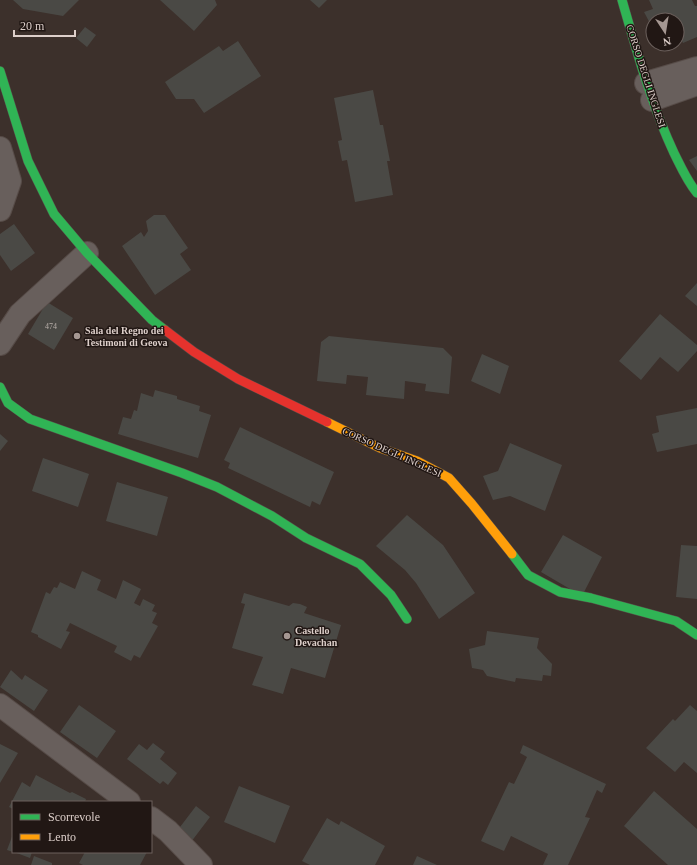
<svg xmlns="http://www.w3.org/2000/svg" width="697" height="865" viewBox="0 0 697 865" font-family="Georgia,serif">
  <style>
    .building { fill: #4a4945 }
    .lines { fill: none; stroke-linecap: round; stroke-linejoin: round }
    .street-casing { stroke: #574c48; stroke-width: 24 }
    .fast-casing { stroke: #574c48; stroke-width: 10 }
    .slow-casing { stroke: #574c48; stroke-width: 10 }
    .jam-casing { stroke: #574c48; stroke-width: 10 }
    .street { stroke: #685f5c; stroke-width: 22 }
    .fast { stroke: #30b455; stroke-width: 9 }
    .slow { stroke: #ff9f0a; stroke-width: 9 }
    .jam { stroke: #e5322d; stroke-width: 9 }
    .poi-dot { fill: #a59792; stroke: #211714; stroke-width: 1.5 }
    .labels { text-anchor: middle; dominant-baseline: central; stroke-width: 3; stroke-linejoin: round; paint-order: stroke }
    .number-label { font-size: 8px; fill: #b8aea9 }
    .street-label { font-size: 10px; fill: #ddcfca; stroke: #211714 }
    .poi-label { font-size: 10px; font-weight: bold; fill: #ddcfca; stroke: #211714; text-anchor: start }
  </style>
  <rect width="100%" height="100%" fill="#3c302b"/>
  <path class="building" d="M13,0h66l-16,16 -40,-7z
    M160,0h55l2,5 -23,26z
    M310,0h17l-8,8z
    M649,0h43l3,6h2v31l-14,6 -3,-6 -3,1v-18h-24v9l-9,-17 9,-3z
    M85,27l11,8 -9,12 -11,-9z
    M238,41l23,35 -57,37 -10,-14h-18l-11,-17 54,-36 4,5z
    M373,90l7,35h3l7,36h-3l6,34 -38,7 -8,-42 -5,1 -4,-20 4,-1 -8,-42z
    M697,156v15l-8,-11z
    M154,215h11l23,33 -8,6 11,16 -36,25 -33,-49 19,-14 3,5 4,-6 -2,-10z
    M14,224l21,29 -24,18 -11,-16v-21z
    M697,283v23l-12,-10z
    M47,302l26,16 -19,32 -26,-16z
    M660,314l37,31v6l-19,21 -18,-15 -19,23 -22,-19z
    M329,336l114,12 9,9 -3,37 -24,-3 1,-7 -21,-3 -1,18 -38,-4 2,-18 -21,-2 -1,9 -29,-3 4,-39z
    M482,354l27,12 -9,28 -29,-13z
    M155,390l22,6v3l23,7 -1,5 12,4 -13,43 -80,-24 5,-17 8,2 3,-9 3,1 4,-18 12,4z
    M697,408v36l-40,8 -5,-18 7,-2 -3,-16z
    M240,427l94,45 -14,33 -8,-4 -2,6 -82,-39 2,-5 -6,-3z
    M0,434l8,7 -8,10z
    M510,443l52,22 -17,46 -35,-15 -17,4 -10,-24 15,-5z
    M43,458l46,16 -11,33 -46,-16z
    M117,482l51,15 -11,39 -51,-15z
    M407,515l36,30 32,48 -36,26 -23,-36 -11,-13 -29,-24z
    M563,535l39,22 -20,39 -41,-24z
    M681,545l16,1v53l-21,-2z
    M82,571l19,9 -4,10 19,9 7,-19 18,9 -7,14 6,3 3,-7 12,6 -3,6 5,2 -5,10 6,3 -18,32 -6,-3 -3,6 -17,-9 3,-6 -47,-23 -4,8 4,1 -9,17 -23,-12v-2l-7,-3 15,-40 4,2 4,-7 3,1 3,-6 15,7z
    M244,593l45,13 4,-3 7,1 7,3 -3,6 37,12 -16,53 -34,-10 -8,26 -31,-9 11,-28 -31,-9 13,-44 -4,-1z
    M487,631l52,7 -2,10 15,16 -1,12 -8,-1 -1,6 -26,-3 -1,4 -28,-6 -4,-6 -11,-2 -3,-19 16,-4z
    M11,670l11,10 3,-5 23,15 -14,21 -34,-24z
    M79,705l37,26 -19,27 -37,-26z
    M690,705l7,6v62l-13,-11 -9,10 -29,-24 27,-29 2,2z
    M153,743l12,9 -5,7 17,14 -9,12 -5,-4 -3,3 -33,-25 12,-15 8,6z
    M0,744l18,9 -18,30z
    M523,745l83,39 -4,9 -5,-3 -12,27 5,1 -22,47h-25l5,-11 -37,-18 -7,15 -23,-10 28,-59 5,2 13,-27 -7,-4z
    M36,775l34,18 2,-1 14,7 -1,3h-72v7l-4,-2 13,-25 8,5z
    M239,786l51,20 -15,37 -51,-21z
    M654,791l43,38v36h-29l-44,-39z
    M196,806l14,11 -19,25 -14,-11z
    M327,818l12,7 2,-4 44,25 -10,19h-65l-8,-4z
    M13,834v18l-6,-2z
    M14,852h18l-2,6z
    M85,852h62l-7,13h-57l-4,-2z
    M34,856l18,7v2h-21z
    M417,856l20,9h-24z"/>
  <g class="lines">
    <g class="street-casing">
      <path id="street" d="M646,83l51,-15
        M652,100l45,-16
        M0,148l10,33 -10,29
        M0,344l20,-30 67,-61
        M0,705l129,97
        M151,818l17,13 33,34"/>
    </g>
    <g class="fast-casing">
      <path id="fast" d="M622,0c15,52 29,104 52,153 7,14 13,28 23,40
        M0,71l28,90 26,53 33,39 65,67 13,10
        M0,387l8,16 22,16 152,54 35,14 55,29 34,22 54,26 31,31 16,24
        M512,554l16,21 32,17 31,6 85,23 21,14"/>
    </g>
    <g class="slow-casing">
      <path id="slow" d="M327,422l53,26 37,13 32,17 23,26 40,50"/>
    </g>
    <g class="jam-casing">
      <path id="jam" d="M165,330l29,22 44,27 89,43"/>
    </g>
    <use href="#street" class="street"/>
    <use href="#fast" class="fast"/>
    <use href="#slow" class="slow"/>
    <use href="#jam" class="jam"/>
  </g>
  <g class="poi-dot">
    <circle cx="77" cy="336" r="4"/>
    <circle cx="287" cy="636" r="4"/>
  </g>
  <g class="labels">
    <g class="number-label">
      <text x="51" y="326">474</text>
    </g>
    <g class="street-label">
      <text transform="translate(646 76) rotate(72)">CORSO DEGLI INGLESI</text>
      <text transform="translate(392 452) rotate(24)">CORSO DEGLI INGLESI</text>
    </g>
    <g class="poi-label">
      <text x="85" y="330">Sala del Regno dei<tspan x="85" dy="12">Testimoni di Geova</tspan></text>
      <text x="295" y="630">Castello<tspan x="295" dy="12">Devachan</tspan></text>
    </g>
  </g>
  <rect x="12" y="801" width="140" height="52" fill="#211714" stroke="#6c615d"/>
  <rect x="20" y="814" width="20" height="6" fill="#30b455" stroke="#6c615d"/>
  <text x="48" y="821" font-size="12" fill="#ddcfca">Scorrevole</text>
  <rect x="20" y="834" width="20" height="6" fill="#ff9f0a" stroke="#6c615d"/>
  <text x="48" y="841" font-size="12" fill="#ddcfca">Lento</text>
  <g transform="translate(665 32) rotate(168)"><circle r="19" fill="#211714" stroke="#6c615d"/>
  <path d="M0-3L7 15L0 10L-7 15Z" fill="#a59792"/>
  <text y="-6" font-size="11" font-weight="bold" text-anchor="middle" fill="#ddcfca">N</text>
  </g>
  <path d="M14 30v6h61v-6" fill="none" stroke="#ddcfca" stroke-width="2"/>
  <text x="20" y="30" font-size="12" fill="#ddcfca" stroke="#211714" stroke-width="3" paint-order="stroke">20 m</text>
</svg>
